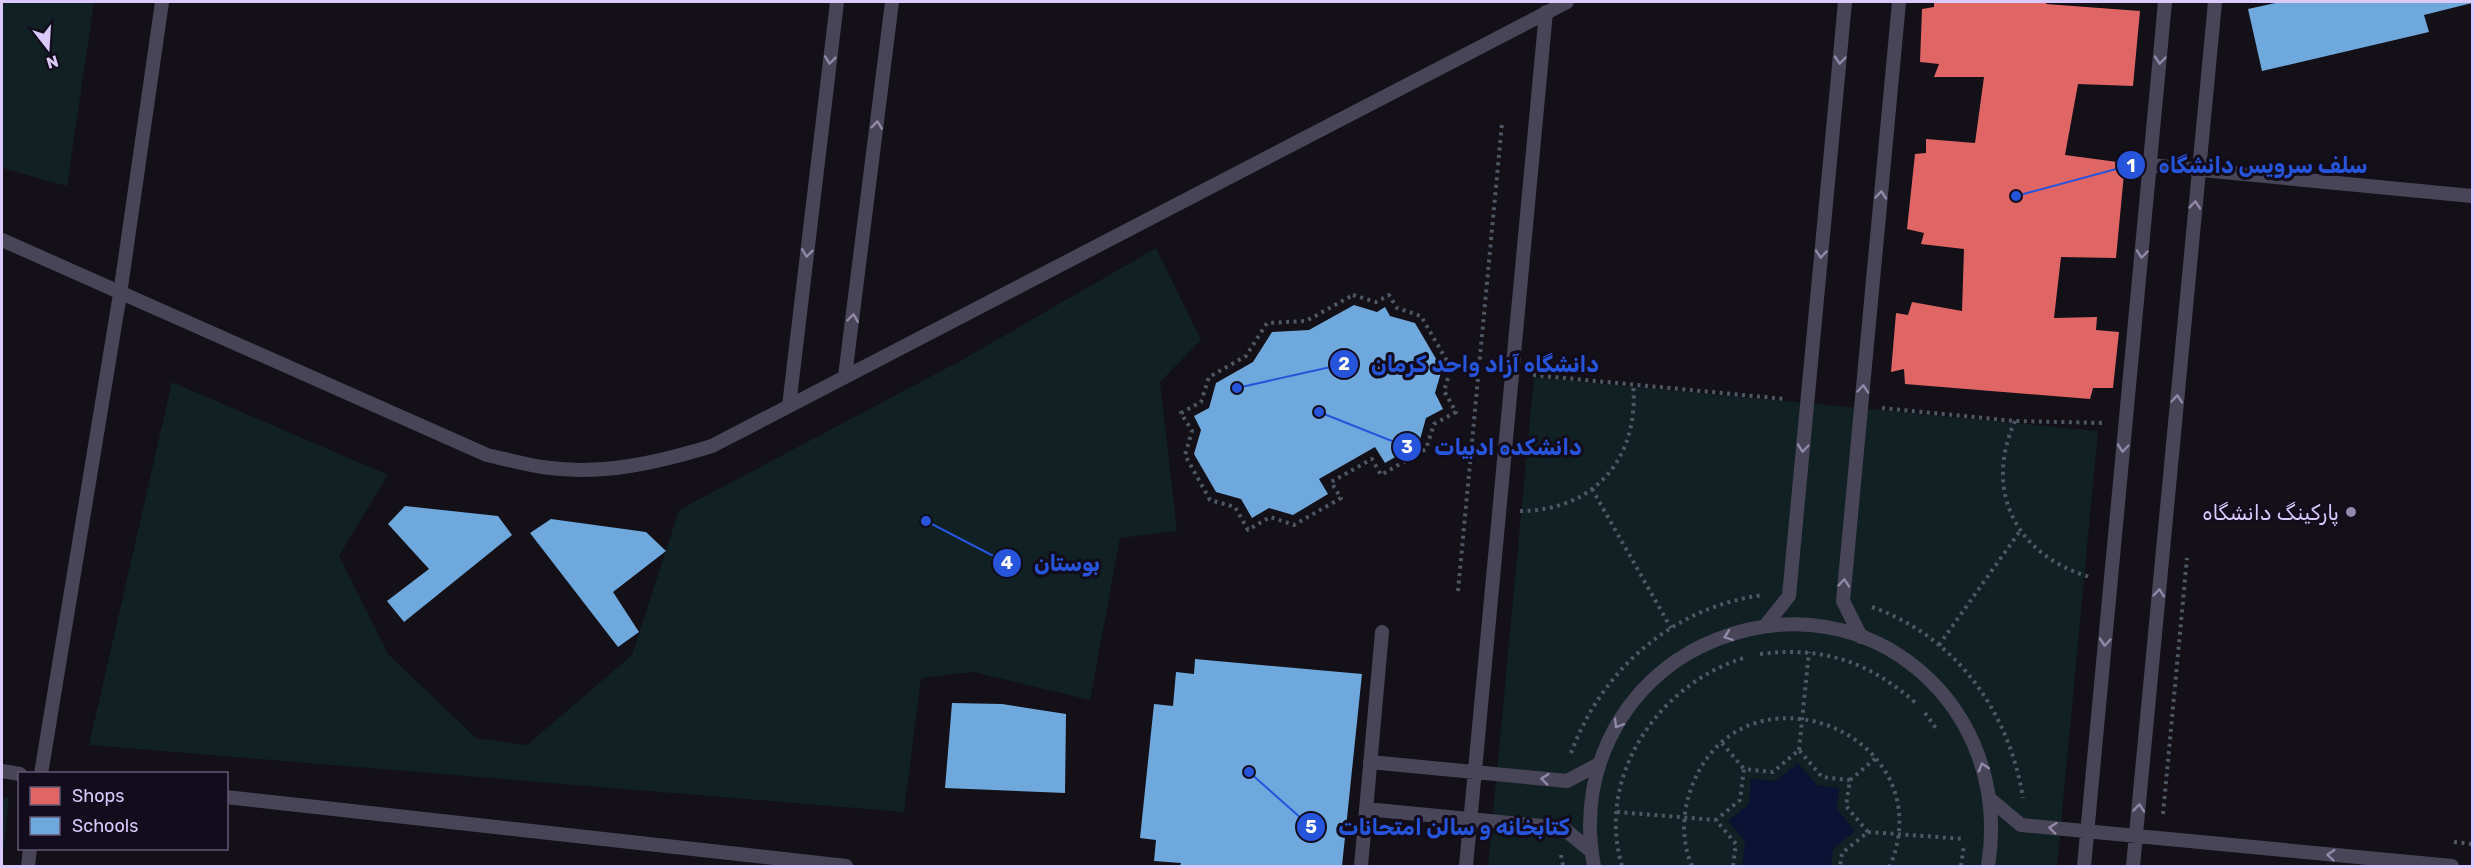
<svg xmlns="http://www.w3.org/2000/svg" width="2474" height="868" viewBox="0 0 2474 868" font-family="Rubik,Vazirmatn,sans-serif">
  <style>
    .green { fill: #102023 }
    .water { fill: #0c1233 }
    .shops { fill: #e06666 }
    .schools { fill: #6fa8dc }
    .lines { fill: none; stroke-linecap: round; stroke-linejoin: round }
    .path { stroke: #4e5765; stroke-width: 4; stroke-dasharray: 3 4.5; stroke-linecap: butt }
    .lane { stroke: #494559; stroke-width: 14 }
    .oneway { stroke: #9288aa }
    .poi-dot { fill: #9489ac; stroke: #120c1c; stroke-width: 2 }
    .labels { text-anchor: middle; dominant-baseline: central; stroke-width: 6; stroke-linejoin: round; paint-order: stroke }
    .poi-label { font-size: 21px; fill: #dacafc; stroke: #120c1c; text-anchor: end }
    .leader { fill: none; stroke: #2654da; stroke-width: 2 }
    .callout-dot { fill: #2654da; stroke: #120c1c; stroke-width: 2 }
    .mark-label { font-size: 18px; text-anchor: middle; font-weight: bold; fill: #fff }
    .callout-label { font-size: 22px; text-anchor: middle; font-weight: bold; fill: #2654da; stroke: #120c1c; stroke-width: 6; stroke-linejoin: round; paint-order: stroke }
  </style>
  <rect width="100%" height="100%" fill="#131018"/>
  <path class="green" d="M2,2h92l-27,184 -65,-18z
    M1156,248l45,92 -41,42 17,149 -57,7 -30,162 -117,-28 -52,6 -17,134 -815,-67 83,-363 216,93 -49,81 49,98 88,84 51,7 105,-90 47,-145 283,-150z
    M1534,377l564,54 -41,435h-569z
    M2,797l7,1 -7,67z"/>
  <path class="water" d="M1798,763l19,22 22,3 -2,21 18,22 -22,18 -2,17h-89l3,-25 -17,-20 21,-17 2,-25 25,2z"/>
  <path class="shops" d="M1934,2h113l-1,2 94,7 -7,75 -55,-2 -13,71 60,8 -9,95 -55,-1 -7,61 43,-1 -1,13 23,2 -6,56h-20l-3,11 -185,-15 -1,-15 -13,3 5,-59 12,2 4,-13 50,9 2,-62 -43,-5 3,-11 -17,-4 8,-75 11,-1v-14l49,4 9,-66h-50l5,-13 -19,-2 2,-53 12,-2z"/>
  <path class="schools" d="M2280,2h192v1l-48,12 5,17 -167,39 -14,-62z
    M1354,305l23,7 8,-5 5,9 25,7 27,46 -7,24 8,16 -17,9 -7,25 -34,20 -10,-16 -56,32 9,15 -35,21 -24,-7 -17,10 -11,-19 -25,-7 -22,-38 7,-24 -7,-14 15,-8 7,-25 37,-21 19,-30 37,-2z
    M405,506l93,10 14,19 -108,87 -17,-21 42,-32 -41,-45z
    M551,519l95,13 20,19 -53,41 26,40 -21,15 -88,-114z
    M1195,659l167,15 -20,192h-162l1,-3 -27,-2 2,-21 -16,-2 14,-134 19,2 3,-34 18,2z
    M952,703l50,1 64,10 -1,79 -120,-5z"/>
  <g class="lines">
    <path class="path" d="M1353,295l23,7 13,-7 8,13 24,8 30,52 -7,23 12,21 -22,12 -8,25 -45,26 -9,-16 -41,23 10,16 -47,27 -24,-8 -22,13 -13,-23 -25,-7 -25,-45 7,-24 -11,-18 20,-11 8,-25 37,-21 21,-33 39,-2z
      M1479,369l14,2
      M1533,375l252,24
      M1882,408l133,13 90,2
      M2015,421c-32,71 2,135 75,156
      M1592,489l79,139
      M1520,511c75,0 120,-54 113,-127
      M1458,591l44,-468
      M1872,607c84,30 137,104 151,191
      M1939,645l81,-114
      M1760,654c64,-8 110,8 158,51
      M1925,713l13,18
      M1722,743l22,26
      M1799,750l10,-98
      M1571,753c31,-84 102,-146 192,-158
      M1850,780l26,-22
      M1617,812l99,8
      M2163,814l24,-256
      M1868,832l97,7
      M2454,842l18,2
      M1561,855l2,11
      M1622,866c-27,-91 38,-184 125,-209
      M1692,866c-11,-25 -10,-54 0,-80 51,-132 253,-53 198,80
      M1733,866l3,-22 -20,-24 24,-20 4,-31 29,3 26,-22 23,27 28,3 -4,26 22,26 -26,21 -2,13
      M1961,866l3,-22"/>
    <path class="lane" d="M2150,165l322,31
      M2,240l485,215c18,4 36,9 55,12 59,9 114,-4 170,-21l855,-444
      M845,376l47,-374
      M789,406l48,-404
      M1765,626l24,-30 56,-594
      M1861,637l-18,-36 56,-599
      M1370,762l197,19 32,-17
      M2,771l18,3
      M41,774l79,-480 42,-292
      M226,797l620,69
      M1991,800l30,25 431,41
      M1366,809l197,19 28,23
      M28,866l2,-18
      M1361,866l21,-234
      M1466,866l80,-854
      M1594,866c-10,-52 -1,-103 27,-148 23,-36 57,-64 97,-79 153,-59 296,69 270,227
      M2084,866l81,-864
      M2133,866l82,-864"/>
  </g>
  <defs><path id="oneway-chevron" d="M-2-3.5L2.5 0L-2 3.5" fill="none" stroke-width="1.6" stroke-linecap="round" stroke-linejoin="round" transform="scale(1.5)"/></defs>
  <g class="oneway">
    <use href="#oneway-chevron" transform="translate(830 60) rotate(97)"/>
    <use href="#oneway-chevron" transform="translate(1840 60) rotate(95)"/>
    <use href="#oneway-chevron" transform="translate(2160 60) rotate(95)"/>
    <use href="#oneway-chevron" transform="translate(877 125) rotate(-83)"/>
    <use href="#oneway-chevron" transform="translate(1881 195) rotate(-85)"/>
    <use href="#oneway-chevron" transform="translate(2195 205) rotate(-85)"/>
    <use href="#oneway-chevron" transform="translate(807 253) rotate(97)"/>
    <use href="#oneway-chevron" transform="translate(1821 254) rotate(95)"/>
    <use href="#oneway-chevron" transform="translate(2142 254) rotate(95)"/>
    <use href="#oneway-chevron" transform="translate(853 318) rotate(-83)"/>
    <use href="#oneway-chevron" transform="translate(1863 389) rotate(-85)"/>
    <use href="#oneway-chevron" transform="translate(2177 399) rotate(-85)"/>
    <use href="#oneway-chevron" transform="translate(1803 448) rotate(95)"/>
    <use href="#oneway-chevron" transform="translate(2123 448) rotate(95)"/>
    <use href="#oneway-chevron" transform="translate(1844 583) rotate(-85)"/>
    <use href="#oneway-chevron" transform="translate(2159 593) rotate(-85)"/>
    <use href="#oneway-chevron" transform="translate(1728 636) rotate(161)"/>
    <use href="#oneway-chevron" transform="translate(2105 642) rotate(95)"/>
    <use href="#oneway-chevron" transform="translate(1618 724) rotate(121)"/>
    <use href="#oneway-chevron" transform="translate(1983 767) rotate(-107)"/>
    <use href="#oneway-chevron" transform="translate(1545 779) rotate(-174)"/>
    <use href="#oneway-chevron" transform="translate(2139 808) rotate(-85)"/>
    <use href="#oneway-chevron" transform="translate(2053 828) rotate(-174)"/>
    <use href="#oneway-chevron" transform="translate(2331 855) rotate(-175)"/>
  </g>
  <circle class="poi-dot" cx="2351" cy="512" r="6"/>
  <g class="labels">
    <g class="poi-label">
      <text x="2339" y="512">پارکینگ دانشگاه</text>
    </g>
  </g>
  <path class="leader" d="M2016 196L2131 165M1237 388L1344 364M1319 412L1407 447M926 521L1007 563M1249 772L1311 827"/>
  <g class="callout-dot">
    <circle cx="2016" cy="196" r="6"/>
    <circle cx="1237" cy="388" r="6"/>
    <circle cx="1319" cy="412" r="6"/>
    <circle cx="926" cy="521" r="6"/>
    <circle cx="1249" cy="772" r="6"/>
    <circle cx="2131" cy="165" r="15"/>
    <circle cx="1344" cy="364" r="15"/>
    <circle cx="1407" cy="447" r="15"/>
    <circle cx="1007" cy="563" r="15"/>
    <circle cx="1311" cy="827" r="15"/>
  </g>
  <g class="mark-label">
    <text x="2131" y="172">1</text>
    <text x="1344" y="370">2</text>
    <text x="1407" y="453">3</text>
    <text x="1007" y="569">4</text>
    <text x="1311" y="833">5</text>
  </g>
  <g class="callout-label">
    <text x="2263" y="173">سلف سرویس دانشگاه</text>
    <text x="1485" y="372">دانشگاه آزاد واحد کرمان</text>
    <text x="1508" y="455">دانشکده ادبیات</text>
    <text x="1067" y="571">بوستان</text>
    <text x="1454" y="835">کتابخانه و سالن امتحانات</text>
  </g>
  <rect width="2474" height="868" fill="none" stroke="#dacafc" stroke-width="6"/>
  <rect x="18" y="772" width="210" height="78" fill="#120c1c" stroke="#625876" stroke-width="1.5"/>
  <rect x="30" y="787" width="30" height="18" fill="#e06666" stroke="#625876" stroke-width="1.5"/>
  <text x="72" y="802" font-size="18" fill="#dacafc">Shops</text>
  <rect x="30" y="817" width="30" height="18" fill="#6fa8dc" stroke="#625876" stroke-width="1.5"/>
  <text x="72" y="832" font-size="18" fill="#dacafc">Schools</text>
  <g transform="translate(48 48) rotate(163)" stroke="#120c1c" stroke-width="4.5" paint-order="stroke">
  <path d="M0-4.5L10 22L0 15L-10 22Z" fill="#dacafc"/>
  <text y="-9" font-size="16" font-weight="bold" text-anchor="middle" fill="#dacafc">N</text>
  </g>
</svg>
